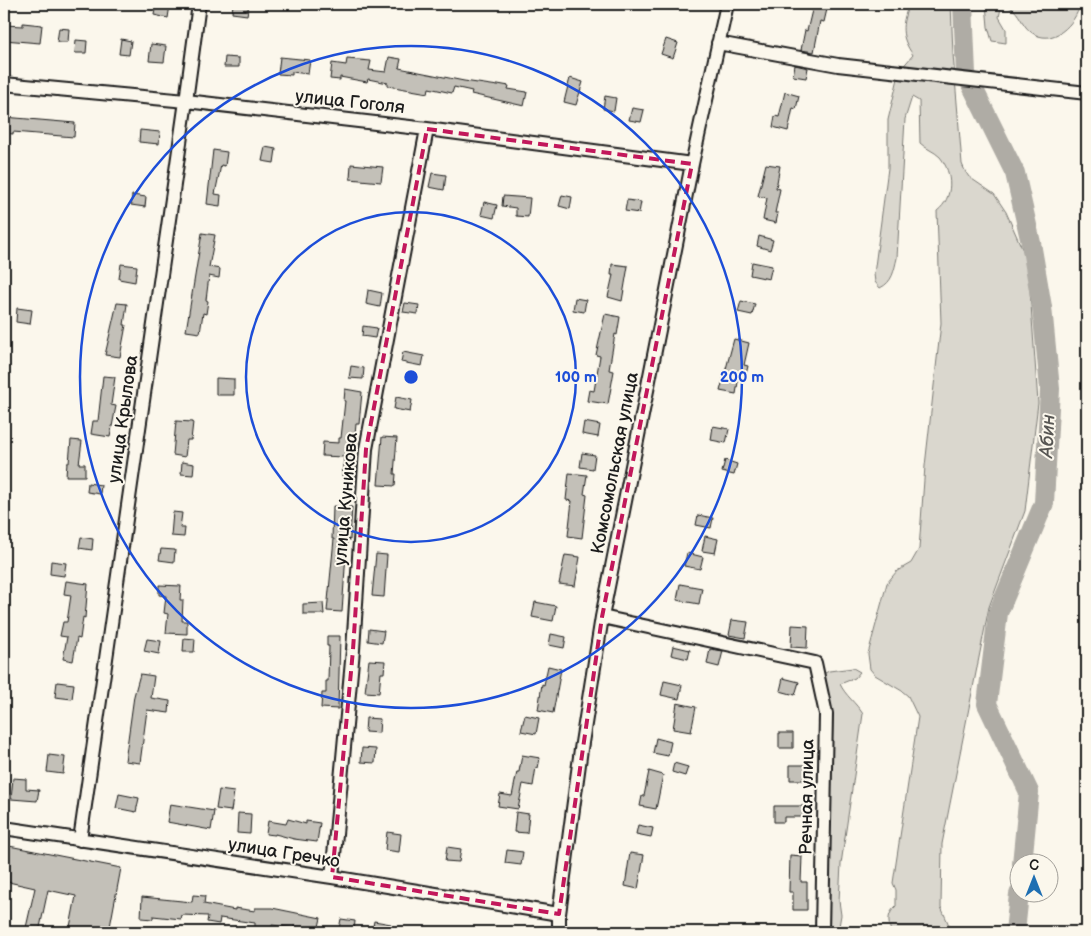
<svg xmlns="http://www.w3.org/2000/svg" width="1091" height="936" viewBox="0 0 1091 936" font-family="'Balsamiq Sans',sans-serif">
  <style>
    .green { fill: #dad7ce; stroke: #7b7a75 }
    .lines { fill: none; stroke-linecap: round; stroke-linejoin: round }
    .river { stroke: #afaca5; stroke-width: 20 }
    .building { fill: #c3c0b8; stroke: #1c1c1c }
    .minor-casing { stroke: #1c1c1c; stroke-width: 16 }
    .minor { stroke: #fbf7ec; stroke-width: 12 }
    .marked { fill: none; stroke: #c2185b; stroke-width: 4; stroke-dasharray: 10 6; stroke-linejoin: round }
    .ring { fill: none; stroke: #1d4ed8; stroke-width: 2.5 }
    .labels { text-anchor: middle; dominant-baseline: central; stroke-width: 4; stroke-linejoin: round; paint-order: stroke }
    .street-label { font-size: 18px; fill: #1c1c1c; stroke: #fbf7ec }
    .water-label { font-size: 19px; font-style: italic; fill: #575653; stroke: #fbf7ec }
    .centre { fill: #1d4ed8; stroke: #fbf7ec; stroke-width: 2.5 }
    .ring-label { font-size: 15px; text-anchor: middle; font-weight: bold; fill: #1d4ed8; stroke: #fbf7ec; stroke-width: 4; stroke-linejoin: round; paint-order: stroke }
  </style>
  <rect width="100%" height="100%" fill="#fbf7ec"/>
  <filter id="ink" filterUnits="userSpaceOnUse"><feTurbulence type="fractalNoise" baseFrequency=".02" numOctaves="2"/><feDisplacementMap in="SourceGraphic" scale="10" xChannelSelector="R" yChannelSelector="G"/><feConvolveMatrix kernelMatrix="1 2 1 2 8 2 1 2 1" color-interpolation-filters="sRGB"/></filter>
  <g filter="url(#ink)">
    <path class="green" d="M909,4h42l2,50 9,110 3,7 4,6 25,17 12,18 22,50 10,141 -13,108 -36,96 -47,237 -1,63 11,25h-61c-3,-11 -4,-18 5,-26v-16l-3,-7 25,-166 -10,-21 -6,-5 -27,-16 -5,-6 -2,-15 19,-71 10,-12 14,-8 8,-14 6,-83 16,-143 -4,-112c17,-13 16,-38 3,-54 -6,-6 -14,-8 -20,-14l-1,-42 -7,-4 -7,22 -8,139c-3,12 -4,24 -17,30l-5,-6 -1,-8 14,-106v-48l12,-50 13,-15c-13,-19 -12,-30 -4,-51z
      M986,4h16l-3,13 7,12v14l-14,-2 -4,-14z
      M1004,4h76c-4,20 -28,44 -49,28 -8,-6 -10,-15 -17,-22 -2,-2 -7,-4 -10,-6z
      M853,668l7,4 -5,6 -15,6c5,11 16,19 23,30l-22,150 -2,37 2,14 -3,17h-11l6,-211 -10,-47 6,-3z"/>
    <g class="lines">
      <path class="river" d="M963,4l3,70 49,99 16,70 11,64 8,82 -6,114 -46,110 -11,91 42,88 -7,72
        M1015,932l4,-38"/>
    </g>
    <path class="building" d="M156,4l14,1 -2,13 -14,-3z
      M233,4h16l-2,11 -15,-2z
      M813,6l14,3 -3,13 -4,-1 -6,31 -13,-2 4,-20 2,1z
      M23,23l19,2 -2,18 -36,-3v-15l19,1z
      M59,28l10,1 -1,13h-11z
      M121,39l10,2 -2,14 -10,-1z
      M666,39l12,4 -5,15 -12,-4z
      M76,40l11,1 -1,12h-11z
      M151,44l15,2 -2,16 -15,-1z
      M225,57l14,1v9h-15z
      M280,57l30,3 -2,14 -16,-2v3l-14,-1z
      M389,57l12,2 -2,9 65,13 34,5v-2l11,2 -1,3 19,3 -3,14 -53,-12 1,-3 -18,-4 -2,6 -23,-5 -1,5 -40,-7v-3l-20,-4 -1,3 -27,-5v3l-10,-1 2,-16 14,2 1,-6 24,2 -2,9 17,2z
      M795,65l13,3 -2,10 -13,-2z
      M570,78l13,4 -7,23 -12,-3z
      M785,92l14,4 -3,13 -3,-1 -5,23 -15,-4 2,-11 4,1z
      M605,96l11,2 -2,13 -11,-2z
      M632,108l12,2 -3,12 -12,-2z
      M4,117l71,6 -1,14 -61,-5v2l-9,-1z
      M140,130l20,2 -1,12 -20,-2z
      M265,147l11,2 -2,14 -12,-2z
      M213,150l14,2 -2,14 -4,-1 -6,29 6,1 -1,11 -13,-2z
      M351,164l32,3 -2,15 -31,-3z
      M766,164l14,2 -4,22 4,1 -5,24h3l-2,10 -13,-3 4,-22 -9,-2z
      M432,173l14,2 -2,15 -15,-3z
      M132,195l14,2 -1,10 -14,-2z
      M562,195l10,2 -2,12 -11,-3z
      M503,196l27,2 -2,19 -12,-1v-8l-14,-2z
      M627,200l14,2 -2,11 -14,-2z
      M484,202l13,3 -3,13 -13,-3z
      M202,233l13,2 -6,32 11,2 -1,9 -10,-2 -3,24 2,1 -2,13 -3,-1 -3,20 -14,-2z
      M759,236l14,4 -3,10 -13,-4z
      M752,262l20,4 -3,13 -19,-4z
      M121,264l16,2 -2,16 -16,-3z
      M612,264l16,2 -6,35 -14,-4 5,-22h-2z
      M368,290l14,3 -2,14 -14,-3z
      M575,298l11,2 -2,12 -11,-2z
      M741,301l14,3 -3,11 -14,-3z
      M117,303l10,1 -3,21h2l-6,32 -15,-2z
      M405,303l14,2 -1,9 -15,-2z
      M17,308l15,2 -2,14 -14,-2z
      M605,314l15,3 -3,18 -2,-1 -6,36 5,1 -6,33 -21,-3 2,-11 5,1 6,-35 -4,-1z
      M363,326l14,2 -2,10 -13,-2z
      M734,339l15,4 -5,22 4,1 -3,12 -6,-2 -3,18 -16,-3z
      M403,352l21,4 -2,10 -21,-4z
      M351,366l13,2 -1,11 -14,-1z
      M103,376l12,1 -4,28 5,1 -6,31 -19,-3 2,-13h5z
      M216,378l18,1v16h-18z
      M345,389l17,3 -3,32h-3l-4,44h5l-1,9 -14,-1 2,-19 -22,-1 1,-14 16,1v-5h2l4,-37h-1z
      M396,397l16,3 -2,12 -16,-3z
      M176,421l17,1 -2,18h-4l-2,17 -12,-2z
      M584,422l16,3 -2,12 -16,-3z
      M713,426l16,3 -3,14 -15,-3z
      M382,437l15,1 -3,36h2l-1,12 -17,-1z
      M71,440l11,1 -3,23h6v12h-19l1,-13h2z
      M582,453l13,2 -2,14 -13,-2z
      M725,460l12,4 -3,11 -12,-3z
      M182,462l12,2 -1,11 -12,-1z
      M569,473l18,2 -3,19 3,1 -5,43 -14,-2 4,-35 -6,-1z
      M88,483l13,2 -1,9 -13,-2z
      M333,506l19,1 -2,33 -3,-1 -5,73 -15,-1 7,-72h-2z
      M173,512l9,1 -2,15h5l-1,9 -13,-1z
      M698,515l15,3 -2,10 -15,-3z
      M705,536l13,3 -3,14 -13,-2z
      M81,537l12,2 -1,11 -13,-2z
      M161,549l14,1 -1,12 -15,-2z
      M687,553l16,4 -3,12 -16,-3z
      M376,554l11,1 -3,42 -12,-1z
      M565,555l15,2 -5,29 -16,-2z
      M51,561l15,2 -2,13 -14,-2z
      M66,581l22,3 -3,34 -2,-1 -3,22 -3,-1 -4,23 -10,-2 4,-22 -7,-1 3,-14h4l4,-27 -7,-1z
      M680,584l22,4 -3,16 -22,-4z
      M159,585l22,1 -1,14h3l-1,21h5v13l-21,-1 2,-19 -4,-1 2,-17 -7,-1z
      M535,602l21,4 -3,15 -21,-4z
      M323,603l1,11h-21v-10z
      M732,620l16,2 -3,16 -16,-3z
      M792,625l16,1 -1,22 -16,-1z
      M369,629l15,2 -2,12 -14,-2z
      M551,634l15,3 -2,11 -15,-3z
      M327,636h13l-2,73 -17,-1 1,-15h4v-12h2l1,-35h-2z
      M184,638l11,1 -1,13h-11z
      M147,639l14,2 -2,13 -15,-3z
      M673,646l17,4 -2,9 -17,-4z
      M710,649l13,2 -4,16 -12,-3z
      M369,660l16,1 -1,12h-3l-2,20 -14,-1z
      M548,666l13,3 -8,44 -15,-3 4,-26 2,1z
      M140,674l14,2 -3,22 19,3 -1,12 -22,-3 -7,53 -15,-2 9,-65z
      M783,678l16,4 -4,13 -15,-4z
      M664,681l18,4 -3,14 -18,-4z
      M57,682l17,2 -2,15 -17,-2z
      M677,703l19,4 -5,25 -18,-3z
      M525,715l14,3 -3,16 -15,-3z
      M366,718l14,1 -1,14 -14,-1z
      M779,733h14v15h-14z
      M656,738l15,4 -3,14 -15,-3z
      M362,748l14,1 -1,14 -14,-1z
      M49,755l16,2 -2,17 -16,-2z
      M522,755l18,3 -2,10 -2,-1 -3,19 -10,-2 -5,25 -20,-3 2,-12 12,2 5,-24h2z
      M674,763l14,4 -3,9 -13,-4z
      M790,765h16v15h-16z
      M649,771l14,4 -7,34 -16,-3 2,-10h2z
      M13,778l13,1v10l13,1 -2,11 -26,-2z
      M219,790l15,2 -3,19 -15,-2z
      M119,794l20,4 -3,14 -20,-4z
      M170,804l44,7 -3,19 -44,-8z
      M774,806h36v11h-26v5h-10z
      M516,812l13,2 -2,19 -13,-1z
      M238,813l13,1 -1,20 -13,-1z
      M288,819l18,5v-3l14,2 -3,19 -23,-3 -19,-5v1l-9,-1 2,-13 18,3z
      M638,825l15,3 -2,9 -15,-3z
      M387,832l14,2 -2,18 -14,-2z
      M4,845l117,23 -12,64h-40l7,-36 -28,-6 -9,42h-14l10,-44 -31,-7z
      M447,847l14,2 -2,13 -14,-1z
      M507,850l16,2 -2,13 -16,-2z
      M630,853l14,2 -6,34 -13,-3z
      M790,855l12,1 -1,26h6v28h-14v-18h-4z
      M193,895l12,1 -1,8 31,6v-2l20,3v-3h17l49,10 -3,13 -24,-5v2l-22,-3v5h-17v-7l-35,-5 -1,6 -12,-2 1,-6 -26,-1 -1,4 -28,-3v3l-12,-1 1,-21 50,5z
      M341,919l14,2 -1,10 -15,-2z
      M374,921l17,3 -1,8h-18z"/>
    <g class="lines">
      <g class="minor-casing">
        <path id="minor" d="M718,43l120,22 249,28
          M4,84l182,17 241,28 265,35
          M602,617l213,46 11,51 -4,218
          M4,828l328,49 227,37
          M80,840l106,-739 13,-97
          M332,877l21,-227 13,-201 61,-320
          M559,932v-18l22,-165 21,-132 90,-453 35,-160"/>
      </g>
      <use href="#minor" class="minor"/>
    </g>
  </g>
  <path class="marked" d="M427,129l265,35 -90,453 -43,297 -227,-37 21,-227 13,-201z"/>
  <g class="ring">
    <circle cx="411" cy="377" r="165"/>
    <circle cx="411" cy="377" r="331"/>
  </g>
  <g class="labels">
    <g class="street-label">
      <text transform="translate(350 102) rotate(6)">улица Гоголя</text>
      <text transform="translate(123 419) rotate(-82)">улица Крылова</text>
      <text transform="translate(615 463) rotate(-79)">Комсомольская улица</text>
      <text transform="translate(346 499) rotate(-85)">улица Куникова</text>
      <text transform="translate(807 797) rotate(-89)">Речная улица</text>
      <text transform="translate(284 853) rotate(9)">улица Гречко</text>
    </g>
    <g class="water-label">
      <text transform="translate(1048 436) rotate(-87)">Абин</text>
    </g>
  </g>
  <circle cx="411" cy="377" r="8" class="centre"/>
  <g class="ring-label">
    <text x="576" y="382">100 m</text>
    <text x="742" y="382">200 m</text>
  </g>
  <rect width="1091" height="936" fill="none" stroke="#fbf7ec" stroke-width="20"/>
  <rect x="10" y="10" width="1071" height="916" fill="none" stroke="#1c1c1c" stroke-width="2" filter="url(#ink)"/>
  <g transform="translate(1034 878)"><circle r="24" fill="#fbf7ec" stroke="#a29f99"/>
  <path d="M0-4L9 19L0 12L-9 19Z" fill="#1f6fb2"/>
  <text y="-8" font-size="14" font-weight="bold" text-anchor="middle" fill="#1c1c1c">С</text>
  </g>
</svg>
